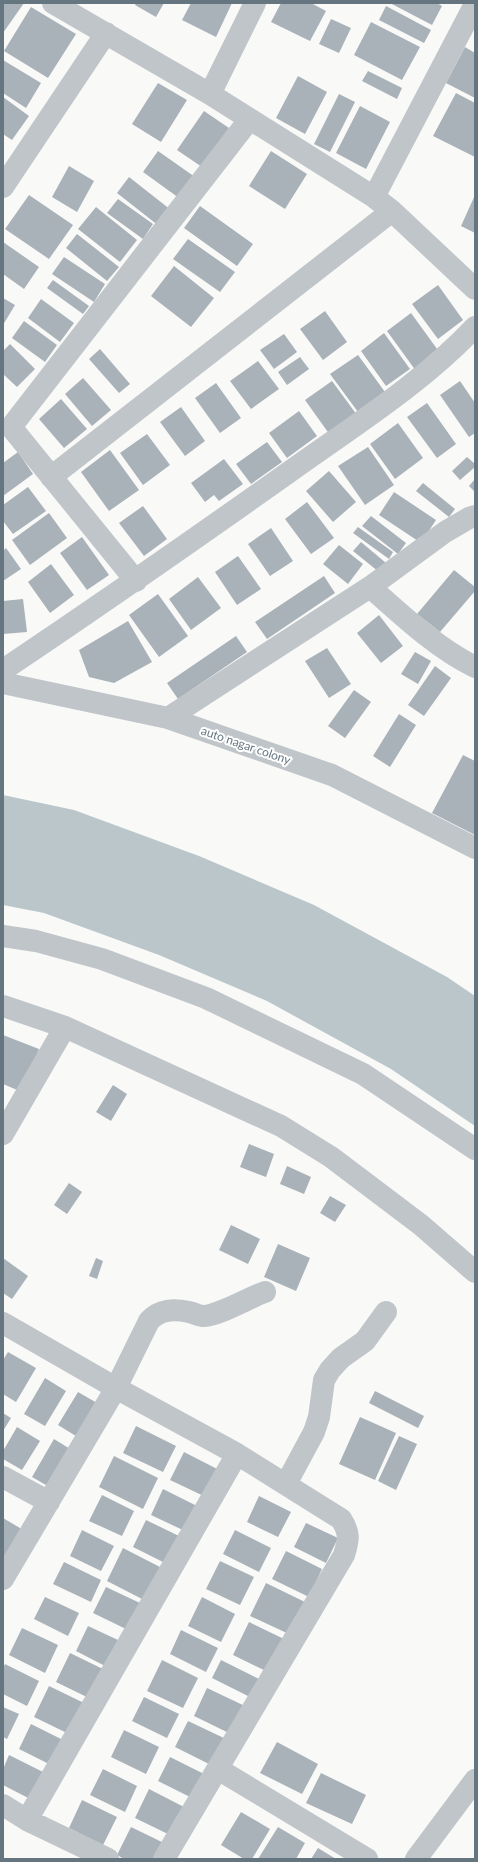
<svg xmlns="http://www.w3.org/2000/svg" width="478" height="1862" viewBox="0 0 478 1862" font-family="Lato,sans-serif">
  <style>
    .water { fill: #bac6ca }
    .building { fill: #a9b2b8 }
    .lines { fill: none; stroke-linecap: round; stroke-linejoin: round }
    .street { stroke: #c0c5c9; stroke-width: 22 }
    .labels { text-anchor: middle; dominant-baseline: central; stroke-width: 4; stroke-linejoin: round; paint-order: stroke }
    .street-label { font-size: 12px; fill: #657681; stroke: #fff }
  </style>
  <rect width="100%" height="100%" fill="#f9f9f7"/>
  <path class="water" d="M3,795l71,15 125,46 115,49 133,72 28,19v130l-84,-57 -124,-68 -108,-46 -115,-42 -41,-8z"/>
  <path class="building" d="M3,3h21l-21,30z
    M136,3h28l-8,14 -21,-12z
    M191,3h41l-16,34 -34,-17z
    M281,3h30l15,8 -16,30 -39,-19z
    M390,3h47l5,3 -10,19z
    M386,6l45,24 -7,13 -45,-23z
    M31,7l45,27 -28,44 -44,-27z
    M331,19l20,9 -12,25 -20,-9z
    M371,22l49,25 -18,33 -48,-25z
    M465,47l10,6v45l-29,-15z
    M3,60l38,23 -15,25 -23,-15z
    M368,71l34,17 -5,11 -35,-18z
    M298,76l29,16 -22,42 -29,-16z
    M158,83l29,17 -26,42 -29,-18z
    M456,93l19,10v54l-42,-21z
    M339,94l16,8 -25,50 -16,-8z
    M3,97l26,19 -17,24 -9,-6z
    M360,106l30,16 -24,47 -30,-16z
    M204,111l25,17 -27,39 -25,-17z
    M158,151l37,26 -16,21 -36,-26z
    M271,151l36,23 -22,35 -36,-23z
    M69,166l25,15 -17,31 -25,-15z
    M129,177l42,33 -12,16 -42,-33z
    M29,195l44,30 -24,34 -44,-30z
    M475,195v38l-14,-7z
    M118,199l35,25 -10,15 -36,-26z
    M200,206l53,38 -16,22 -53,-38z
    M96,207l41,33 -17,22 -42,-33z
    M77,234l42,33 -12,14 -41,-33z
    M188,239l47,33 -15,20 -47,-33z
    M3,242l36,25 -15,22 -21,-15z
    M64,257l41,27 -11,18 -42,-28z
    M174,266l40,32 -23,29 -40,-31z
    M53,280l36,26 -6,8 -36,-26z
    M438,285l25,35 -25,19 -26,-35z
    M3,298l12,7 -12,20z
    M41,299l33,24 -14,19 -32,-24z
    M325,311l22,31 -24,18 -23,-31z
    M411,313l29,40 -24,18 -29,-40z
    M24,321l33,24 -12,17 -33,-24z
    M384,333l26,36 -24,17 -25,-35z
    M284,334l13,18 -23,17 -14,-19z
    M10,344l25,25 -18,18 -14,-13v-23z
    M100,349l30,35 -11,9 -30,-34z
    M358,355l27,37 -27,20 -28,-38z
    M300,357l9,12 -22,16 -9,-13z
    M258,361l21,28 -28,20 -21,-28z
    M83,378l28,32 -19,16 -27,-32z
    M332,381l25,34 -27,20 -25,-35z
    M460,381l15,22v30l-6,4 -29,-42z
    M216,383l25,35 -21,15 -25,-35z
    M61,399l26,30 -23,19 -25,-29z
    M427,403l29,41 -19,14 -30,-41z
    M181,407l24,34 -20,15 -25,-34z
    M299,411l18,25 -30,22 -18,-25z
    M398,423l25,35 -28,21 -25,-35z
    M147,434l23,31 -27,20 -23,-32z
    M267,442l15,20 -31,22 -15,-20z
    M368,447l26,38 -29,20 -27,-39z
    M110,450l29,40 -30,21 -28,-39z
    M18,452l15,22 -30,22v-33z
    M467,457l8,7v3l-15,13 -8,-9z
    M224,459l19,25 -24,17 -5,-6 -9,7 -14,-19z
    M329,471l27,31 -23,20 -27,-31z
    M475,479v13l-6,-6z
    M423,483l32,26 -6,8 -33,-26z
    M28,487l18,24 -33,23 -10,-13v-16z
    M394,492l42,28 -15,23 -42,-28z
    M307,502l27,36 -23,16 -26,-35z
    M143,506l24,33 -23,17 -25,-33z
    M49,513l18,25 -37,27 -18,-25z
    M371,516l35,27 -8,11 -36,-28z
    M358,527l35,25 -4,7 -36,-26z
    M271,528l22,33 -23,15 -22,-32z
    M82,537l27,38 -22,15 -27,-37z
    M361,542l25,21 -7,9 -26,-21z
    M339,545l24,19 -15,20 -25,-20z
    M6,548l15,21 -18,12v-30z
    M238,556l23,33 -24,16 -22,-33z
    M51,564l23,31 -24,18 -22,-31z
    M454,570l21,17v4l-35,41 -23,-18z
    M324,576l11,17 -68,46 -12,-17z
    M198,577l23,31 -30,22 -22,-31z
    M158,594l30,42 -29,21 -30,-42z
    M23,599l4,33 -24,2v-33z
    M379,615l24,31 -22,17 -24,-30z
    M128,621l24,41 -38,21 -25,-6 -10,-27z
    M236,636l11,16 -69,47 -11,-16z
    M327,648l24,36 -22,14 -24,-37z
    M415,652l16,9 -13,23 -17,-10z
    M435,666l16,12 -27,38 -16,-11z
    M354,690l17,12 -26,36 -17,-12z
    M399,714l17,11 -26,42 -17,-11z
    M463,755l12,6v74l-43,-22z
    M3,1035l36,14 -17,43 -19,-8z
    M113,1085l14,9 -16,27 -15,-9z
    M249,1144l25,10 -8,23 -26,-10z
    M287,1166l24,11 -7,17 -24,-10z
    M69,1183l13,9 -15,22 -13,-9z
    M330,1196l16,9 -11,17 -15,-9z
    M231,1225l29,14 -12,25 -29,-14z
    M278,1244l32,14 -14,33 -32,-14z
    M3,1258l25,18 -16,23 -9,-6z
    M96,1258l7,3 -6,18 -8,-3z
    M8,1352l28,16 -20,34 -13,-8v-34z
    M45,1378l21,13 -21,35 -21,-12z
    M375,1391l49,25 -6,12 -49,-25z
    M78,1392l26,15 -20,34 -26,-16z
    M3,1413l8,5 -8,13z
    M360,1417l36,16 -21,47 -36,-16z
    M136,1426l40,20 -13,26 -40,-19z
    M17,1427l23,14 -18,29 -19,-11v-8z
    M399,1436l18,8 -21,46 -18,-9z
    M54,1439l21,13 -22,37 -21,-12z
    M184,1452l39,20 -13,27 -40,-19z
    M114,1456l44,22 -15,31 -44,-22z
    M163,1489l36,18 -12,25 -36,-17z
    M102,1495l32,16 -12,25 -33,-15z
    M259,1496l32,16 -13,25 -31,-15z
    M3,1518l22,13 -22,27z
    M146,1520l33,16 -14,27 -32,-16z
    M306,1523l32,15 -12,25 -32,-16z
    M82,1530l32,16 -13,25 -31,-15z
    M235,1530l36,18 -12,24 -36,-18z
    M123,1548l37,19 -16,33 -37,-19z
    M286,1551l36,18 -13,28 -37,-18z
    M220,1561l34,16 -14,28 -34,-16z
    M64,1562l37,18 -10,22 -38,-18z
    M266,1583l41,20 -16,32 -41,-19z
    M106,1587l34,16 -12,27 -35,-17z
    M45,1597l34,16 -11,23 -34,-17z
    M202,1597l33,17 -14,28 -33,-16z
    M249,1622l35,17 -16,33 -35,-17z
    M88,1626l30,14 -13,26 -29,-15z
    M22,1628l36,17 -13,28 -36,-18z
    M181,1630l37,18 -12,24 -36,-18z
    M70,1653l37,18 -14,29 -37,-18z
    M162,1660l36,18 -15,30 -36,-17z
    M221,1660l40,20 -9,18 -40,-20z
    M5,1664l34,17 -12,25 -24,-12v-26z
    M49,1686l35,17 -15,31 -35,-17z
    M207,1688l40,19 -14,28 -39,-19z
    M144,1697l35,17 -12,24 -35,-17z
    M3,1707l16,7 -12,25 -4,-2z
    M188,1721l38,18 -13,27 -38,-19z
    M31,1724l32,16 -12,25 -32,-16z
    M124,1730l35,17 -13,27 -35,-17z
    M277,1742l41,22 -16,30 -42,-21z
    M9,1755l38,19 -13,27 -31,-16v-16z
    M170,1757l34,17 -12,24 -34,-17z
    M103,1769l34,17 -12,26 -35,-17z
    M321,1773l45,22 -14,29 -46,-21z
    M149,1789l35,18 -14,28 -35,-17z
    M82,1800l35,17 -14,28 -34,-17z
    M241,1812l29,17 -18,30h-8l-23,-14z
    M131,1827l35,17 -8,15h-34l-7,-4z
    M278,1827l27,16 -9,16h-38z
    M318,1848l18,11h-25z"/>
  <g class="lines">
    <path class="street" d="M53,3l157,91 164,103 18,14 83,78
      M210,94l45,-91
      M3,187l103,-154
      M374,197l101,-193
      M51,477l341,-266
      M136,581l-125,-154 238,-307
      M370,587c33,29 65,60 105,80
      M3,670c97,-65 193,-132 289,-200 63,-45 130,-87 183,-143
      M3,683l165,35 164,57 143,73
      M168,718l202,-131 75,-55 24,-14 6,-2
      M3,936l33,5 66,18 104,39 157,76 112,75
      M3,1006l62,21 216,99 50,31 90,68 54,47
      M3,1134l62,-107
      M3,1323l113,65 121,66 104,65c9,14 8,20 3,36l-180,304
      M3,1477l46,25
      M286,1484l28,-52 5,-15 5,-37 6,-10 11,-12 24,-17 21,-29
      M3,1579l113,-191 33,-67c11,-12 25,-12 40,-9 5,1 10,4 15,4 16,-1 44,-18 61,-24
      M218,1769l149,90
      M3,1805l24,15 81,39
      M27,1820l210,-366
      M416,1859l59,-79"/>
  </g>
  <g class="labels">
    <g class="street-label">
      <text transform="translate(246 745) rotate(19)">auto nagar colony</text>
    </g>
  </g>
  <rect width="478" height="1862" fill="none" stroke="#657681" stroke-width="8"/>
</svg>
